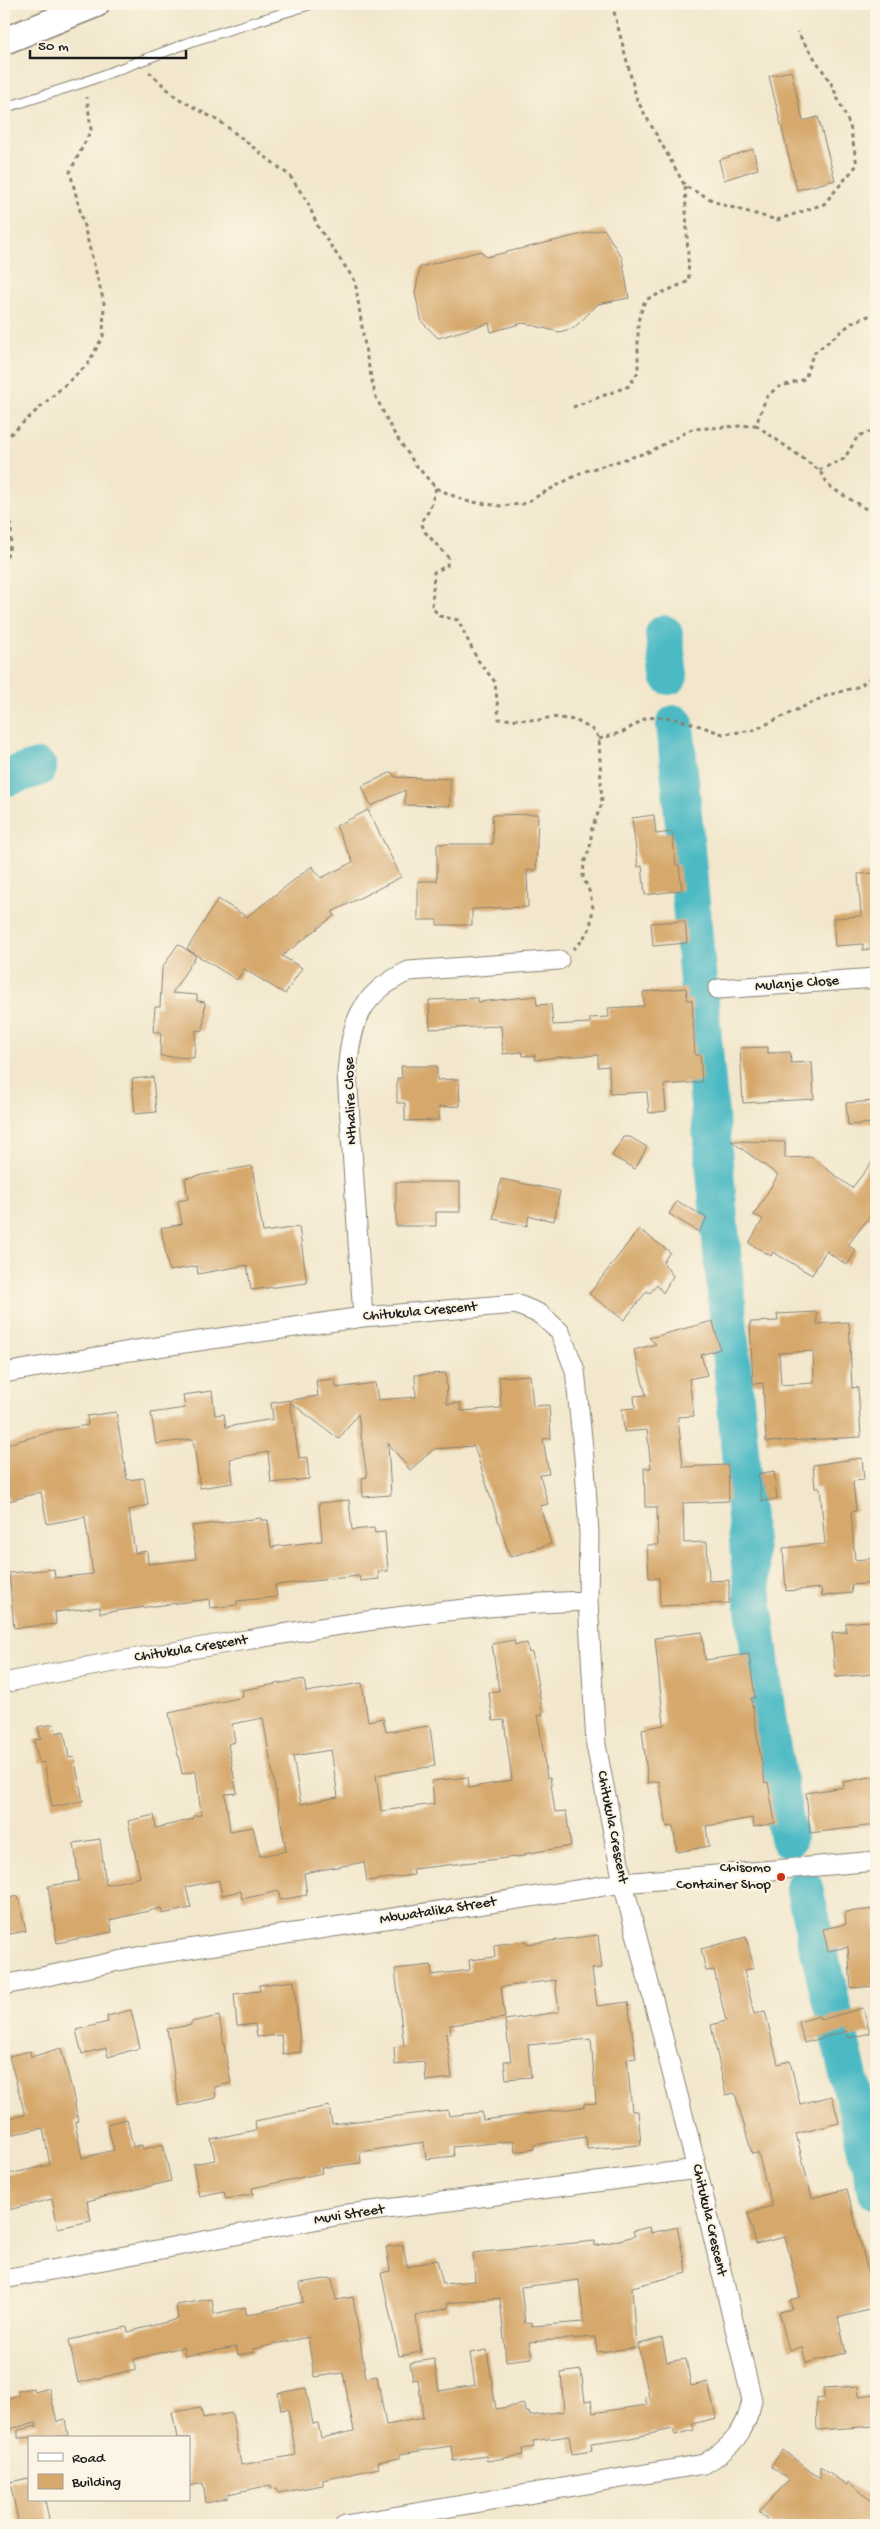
<svg xmlns="http://www.w3.org/2000/svg" width="880" height="2529" viewBox="0 0 880 2529" font-family="'Gochi Hand',sans-serif">
  <style>
    .lines { fill: none; stroke-linecap: round; stroke-linejoin: round }
    .river { stroke: #4cbac4; stroke-width: 38 }
    .building { fill: #d6a86c; fill-rule: evenodd }
    .lane-casing { stroke: #878274; stroke-width: 11 }
    .street-casing { stroke: #878274; stroke-width: 21 }
    .secondary-casing { stroke: #878274; stroke-width: 29 }
    .path { stroke: #878274; stroke-width: 3; stroke-dasharray: 4 4; stroke-linecap: butt }
    .lane { stroke: #fff; stroke-width: 9 }
    .street { stroke: #fff; stroke-width: 19 }
    .secondary { stroke: #fff; stroke-width: 26 }
    .poi-dot { fill: #c8321e; stroke: #fcf5e5; stroke-width: 2 }
    .labels { text-anchor: middle; dominant-baseline: central; stroke-width: 4.5; stroke-linejoin: round; paint-order: stroke }
    .street-label { font-size: 15px; fill: #1c1c1c; stroke: #fcf5e5 }
    .poi-label { font-size: 15px; fill: #1c1c1c; stroke: #fcf5e5; text-anchor: end }
  </style>
  <rect width="100%" height="100%" fill="#fcf5e5"/>
  <filter id="ink" filterUnits="userSpaceOnUse"><feTurbulence type="fractalNoise" baseFrequency=".02" numOctaves="2"/><feDisplacementMap in="SourceGraphic" scale="10" xChannelSelector="R" yChannelSelector="G"/><feConvolveMatrix kernelMatrix="1 2 1 2 8 2 1 2 1" color-interpolation-filters="sRGB"/></filter>
  <filter id="wash" filterUnits="userSpaceOnUse"><feTurbulence type="fractalNoise" baseFrequency=".0096" numOctaves="4" result="noise"/><feDisplacementMap in="SourceGraphic" scale="20" xChannelSelector="R" yChannelSelector="G"/><feGaussianBlur stdDeviation="1.12" result="paint"/><feColorMatrix in="noise" values="0 0 0 0 0 0 0 0 0 0 0 0 0 0 0 0 0 1.4 0 .05"/><feComposite in="paint" operator="in"/></filter>
  <g filter="url(#wash)">
    <rect width="100%" height="100%" fill="#f2e7cc"/>
    <g class="lines">
      <path class="river" d="M664,634l5,42
        M675,724l79,885 15,122 19,107
        M4,778l34,-10
        M804,1888l72,303"/>
    </g>
    <g id="blocks">
      <path class="building" d="M791,71l12,50 15,-4 17,63 -38,10 -28,-114z
        M753,149l5,20 -34,11 -5,-20z
        M604,229l18,29 7,40 -31,6 -24,24 -15,4 -36,-9 -32,9 -2,-9 -51,15 -16,-16 -7,-28 5,-27 61,-16 5,6z
        M392,772l3,5 55,2v27l-45,-1v-15l-34,16 -9,-20z
        M368,810l33,67 -69,35 3,3 -53,41 20,12 -17,26 -41,-25 -7,11 -50,-31 31,-50 29,18 65,-51 9,12 32,-16 -17,-36z
        M538,814l-2,56h-9l1,37 -56,2v16h-35v-5h-19v-39h19v-37h56l-1,-29z
        M654,815l2,19 16,-2 4,33h3l3,25 -37,5 -3,-29 -4,1 -6,-49z
        M876,873v76l-13,1v-6l-28,2 -2,-28 28,-2 -3,-42z
        M685,921l2,22 -34,3 -2,-23z
        M178,944l18,12 -24,37 25,2v6l8,1 -2,29 -7,-1 -2,28 -34,-2 1,-24h-8l2,-25h5l2,-39z
        M686,988l1,12h5l3,55h5l2,27 -38,3 2,26 -17,2 -2,-21 -37,2 -1,-28 -11,1v-12l-42,2 -21,3v-5l-12,1 -1,-4 -19,2 -2,-28 -71,3 -1,-29 49,-2v4l58,-6 1,9 14,-1 2,21 37,-2v-5l19,-1 -1,-9 36,-2 -1,-14z
        M768,1047v6l22,-1 1,11 21,-1 2,37 -71,4 -3,-55z
        M401,1066h36v14l22,-1 1,27 -21,1v13l-34,1v-18h-8v-25h5z
        M153,1077l3,35 -21,2 -3,-35z
        M876,1101v22l-28,2 -2,-22z
        M623,1137h7l17,10 -12,22 -23,-13z
        M731,1141l54,1v16l26,-1 41,31 24,-31v51l-28,37 8,6 -9,14 -21,-14 -14,24 -39,-23 -2,4 -22,-13 14,-24 -9,-4 24,-40z
        M252,1166l11,66 36,-5 8,56 -56,7 -4,-25 -49,9 -1,-8 -28,5 -8,-43 21,-4 -4,-23 10,-2 -3,-21z
        M501,1179l59,12 -6,30 -25,-5 -2,10 -34,-7z
        M396,1182h64v30h-24v14h-40z
        M677,1201l30,17 -8,14 -30,-18z
        M639,1229l31,23 -7,10 10,14 -10,17 -6,-8 -7,8 -3,-2 -23,29 -35,-26z
        M817,1312v12l32,-2 3,66 6,-1 3,50 -95,5 -3,-59 -10,1 -3,-62 28,-1 -1,-7zM813,1351l1,32 -33,2 -2,-32z
        M713,1321l7,28 -19,6 6,20 -18,4 5,37 -16,1 5,50 45,-2 1,36 -46,2 1,40 23,-1 2,39 20,-1v23l-69,3 -1,-28h-10l-2,-33h11l-1,-38h-12l-1,-39h7l-4,-38 -23,2 -2,-23 13,-1 -1,-12 12,-1 -12,-45 22,-6 -7,-6z
        M446,1373l1,31 13,-1 1,8 40,-3 -2,-31 31,-2 3,31 16,-1 2,33 -8,1 6,35 -9,1 8,29 -8,2 11,38 -41,13 -36,-111 -40,3 -24,21 -22,-27 3,52 -28,2 -1,-19 5,-1 -9,-63 -19,25 -49,-37 9,56 8,-1 2,22 -38,4 -3,-31 -38,7 3,24 -33,5 -7,-49 -37,5 -5,-31 34,-5 -2,-13 29,-4 3,24 9,-1 2,13 47,-8 -2,-16 47,-7 -2,-15 19,-2 1,9 39,-5 3,17 38,-3 -1,-22z
        M116,1412l11,68 17,-2 4,27 -19,5 6,43 12,-2 1,13 48,-5 -4,-33 69,-8v2h7l3,27 51,-6 -3,-38 30,-3 3,30 22,-2 1,5 10,-1 3,39 -10,1 1,7 -19,2 -1,-5 -84,9 2,12 -40,4v4l-27,3 -1,-9 -109,14v-6l-45,5 1,12 -42,4 -5,-55 45,-4 1,9 38,-4 -8,-57 -38,7 -6,-32 -32,9 -5,-17v-39l53,-15 31,-5 -1,-9z
        M862,1458l2,22 -11,1 3,30 -5,1 4,48 21,-2v25l-25,2 1,8 -30,3 -1,-8 -35,3 -3,-43 42,-4 -5,-56h-5l-2,-23z
        M774,1471l3,28 -15,2 -4,-27z
        M870,1621l1,11 5,-1v43l-41,3 -3,-44 14,-1v-9z
        M702,1632l3,28 44,-6 6,44h-4l14,85 3,-1 7,41 -21,4 -2,-9 -46,8 3,20 -32,6 -4,-26 -6,1 -8,-46 -11,2 -6,-54 22,-4 -9,-87z
        M514,1640l1,5 12,-2 2,10 3,-1 11,63h-5l9,63 3,-1 5,35 11,-1 5,35 -47,8v2l-111,13 1,6 -47,6 -3,-19 -60,11 3,22 -27,5 -1,-9 -37,8 -1,-8 -19,4 -3,-15 -33,7 5,21 -29,6 -1,-6 -51,12 2,12 -55,11 -9,-57 31,-5 -5,-38 26,-4 6,46 34,-8 -12,-56 26,-6 2,13 37,-9v-3l8,-1 -5,-44 -14,3 -13,-61 74,-16 -1,-7 62,-11 2,13 56,-9 6,38 15,-3 3,14 44,-6 5,40 -59,9 5,36 53,-7 -2,-23 36,-4 1,11 43,-8 -8,-60 -11,1 -4,-29 10,-1 -7,-47zM263,1718l23,133 -26,5 -7,-29 -23,4 -5,-37 12,-1 -9,-49 7,-2 -3,-18zM331,1750l7,47 -37,7 -8,-48z
        M54,1724l2,9 8,-2 5,27 5,-1 9,44 -31,6 -8,-45 -5,1 -5,-23 7,-1 -3,-12z
        M876,1776v49l-66,8 -4,-40 38,-6 -1,-5z
        M18,1896l8,35 -22,4v-36z
        M876,1909v77l-25,2 -3,-41 -20,4 -5,-22 23,-5 -1,-12z
        M598,1935l4,33 -10,1 5,37 31,-4 8,56 -9,1 5,52h6l3,34 -54,4 -1,-12 -52,8v4l-19,3 -1,-11 -61,6 1,9 -28,3 -2,-17 -64,10 1,11 -40,5 1,5 -70,15 1,6 -27,5 -2,-8 -25,5 -6,-32 22,-4 -4,-21 45,-9 -1,-9 74,-15 3,18 116,-14 1,6 33,-4 1,8 101,-13v-3l12,-1 -5,-64 -63,6 3,32 -25,2 -2,-18h7l-6,-41 54,-8 -4,-32 -54,7 4,31 -55,7 1,8 -5,1 6,44 -26,3 -2,-19 -29,3 -1,-18 10,-1 -9,-77 36,-4 1,10 38,-5 -1,-10 26,-3 -1,-12 32,-4v3z
        M746,1937l8,31 -10,2 10,44 11,-3 13,53 12,-3 10,43 32,-8 7,27 -43,11 16,64 35,-9 24,95 5,-1v25l-38,10 8,35 -40,10 -4,-16 -13,3 -10,-38 13,-3 -2,-9 10,-3 -15,-60 -29,7 -8,-31 24,-7 -14,-53 -6,1 -17,-61 -9,2 -15,-70 15,-4 -12,-51 -8,1 -5,-22z
        M294,1981l7,71 -18,2 -2,-19 -24,2 -2,-13 -18,2 -3,-32 26,-3 -1,-6z
        M863,2008l7,25 -21,5 -2,-7 -43,12 -5,-21 20,-6 1,4z
        M131,2010l9,38 -32,9 -2,-9 -24,6 -6,-24 32,-8 -1,-6z
        M219,2016l12,67 -16,4 1,11 -37,8 -12,-77 24,-4v-3z
        M61,2048l12,46 5,27 -3,1 7,36 32,-8 -7,-26 20,-5 6,28 9,-2 1,4 20,-5 8,37 -84,20 4,20 -33,7 -6,-29 -48,12v-36l46,-10 -7,-37 -39,8v-17l21,-4 -16,-59 21,-5 1,6z
        M649,2227l2,6 26,-6 10,46 -55,14 4,61 -39,4 -2,-15 -66,5 3,16 -26,3 -6,-63 -53,5 1,5 -32,8 5,36 -22,4 -18,-83 9,-2 -4,-24 17,-2 4,22 30,-7 6,24 32,-3 -2,-28 122,-12v5l40,-10 -2,-5zM579,2280l5,42 -52,4v-4l-7,1 -4,-36z
        M332,2278l4,22 17,-3 13,81 11,-2 9,49 37,-7 -5,-39 -5,1 -3,-17 24,-4 5,32 36,-6 -5,-32 17,-3 9,59 28,-5 1,8h4l1,4 34,-5 -3,-38 20,-3 4,31 6,-1 2,13 54,-8 -2,-8 4,-1 -11,-52 24,-6 5,24 19,-3 5,27 17,-4 8,36 -24,6 2,6 -19,5 -2,-6 -52,11 -30,4 1,7 -20,3 -3,-18 -36,5 1,6 -12,2 1,6 -36,6 -1,-5 -33,5 -2,-15 -51,8v4l-23,4 2,6 -56,12v5l-45,8 -1,-5 -6,1v-4l-43,9v4l-22,5 -3,-20 -14,3v-48h-12l-5,-26 29,-4 2,10 29,-5 9,52 55,-10 -8,-46 -7,1 -3,-17 28,-5 7,36 5,-1 3,15 33,-7 -11,-58 -29,4 -6,-40 -55,12 1,3 -16,3 -2,-8 -51,9 -2,-9 -49,12 2,10 -58,14 -9,-43 58,-13 1,5 50,-13 -2,-14 36,-6 2,15 31,-7 2,8 56,-13 -3,-19z
        M858,2386l1,10 17,-2v32l-59,4 -1,-31 8,-1v-10z
        M33,2388l2,4 14,-4 8,34 8,-2 3,16 -50,2v-8l19,-4v-3l-33,7v-31l15,-4 -1,-4z
        M783,2450l37,29v-12l27,18 1,-3 28,21v22h-103l-14,-13 30,-32 -18,-14z
        M29,2478v22h16l5,25h-31l-9,-43z"/>
    </g>
  </g>
  <g filter="url(#ink)">
    <use href="#blocks" fill-opacity="0" stroke="#878274" stroke-width="1"/>
    <g class="lines">
      <g class="lane-casing">
        <path id="lane" d="M4,108l81,-26 108,-41 119,-37"/>
      </g>
      <g class="street-casing">
        <path id="street" d="M718,989l158,-11
          M363,1317l-16,-243c4,-51 12,-80 62,-103l150,-11
          M4,1373l126,-22 233,-34 153,-13 24,10 20,18 15,38 10,98 4,66 -1,67 8,144 27,138 74,286 55,231c-5,31 -22,49 -48,64l-359,61
          M4,1683c80,-17 161,-30 242,-43 113,-19 227,-36 342,-39
          M4,1985l138,-29 481,-73 253,-22
          M4,2279l336,-64 357,-46"/>
      </g>
      <g class="secondary-casing">
        <path id="secondary" d="M4,41l92,-37"/>
      </g>
      <path class="path" d="M612,4l25,96 48,86 35,18 57,16 47,-16 33,-39 -7,-39 -19,-43 -34,-51
        M149,72l27,25 46,26 68,53 18,27 10,24 37,54 11,72 9,42 17,35 23,34 21,24 29,13 36,5 22,-2 59,-32 67,-20 43,-23 64,-4 10,-27 10,-10 29,-9 8,-25 40,-32 23,-9
        M573,407l56,-21 9,-14v-51l7,-21 44,-19 -4,-95
        M756,425l63,45 11,17 46,28
        M4,440l84,-76 15,-28 1,-33 -34,-131 21,-42 -4,-33
        M819,470l25,-11 14,-23 18,-6
        M436,488l-6,21 -9,13 4,10 23,25 -1,9 -13,6 -2,35 7,9 19,4 19,39 18,23 4,37 40,1 13,-3 23,3 20,11 4,8 3,64 -10,25 -2,20 -6,15 -1,14 7,16 3,15 -3,20 -10,15 -7,6
        M4,499c9,23 10,41 0,65
        M599,739l24,-7 23,-14 19,-1 20,4 38,13 31,-4 72,-34 34,-10 16,-13"/>
      <use href="#lane" class="lane"/>
      <use href="#street" class="street"/>
      <use href="#secondary" class="secondary"/>
    </g>
  </g>
  <circle class="poi-dot" cx="781" cy="1877" r="5"/>
  <g class="labels">
    <g class="street-label">
      <text transform="translate(797 984) rotate(-4)">Mulanje Close</text>
      <text transform="translate(351 1101) rotate(-92)">Nthalire Close</text>
      <text transform="translate(420 1312) rotate(-5)">Chitukula Crescent</text>
      <text transform="translate(191 1649) rotate(-9)">Chitukula Crescent</text>
      <text transform="translate(612 1827) rotate(79)">Chitukula Crescent</text>
      <text transform="translate(438 1911) rotate(-9)">Mbwatalika Street</text>
      <text transform="translate(349 2215) rotate(-9)">Muvi Street</text>
      <text transform="translate(709 2220) rotate(77)">Chitukula Crescent</text>
    </g>
    <g class="poi-label">
      <text x="771" y="1868">Chisomo<tspan x="771" dy="17">Container Shop</tspan></text>
    </g>
  </g>
  <rect width="880" height="2529" fill="none" stroke="#fcf5e5" stroke-width="20"/>
  <rect x="28" y="2436" width="162" height="65" fill="#fcf5e5" stroke="#a29e95"/>
  <rect x="38" y="2453" width="25" height="8" fill="#ffffff" stroke="#a29e95"/>
  <text x="72" y="2462" font-size="15" fill="#1c1c1c">Road</text>
  <rect x="38" y="2474" width="25" height="15" fill="#d6a86c" stroke="#a29e95"/>
  <text x="72" y="2486" font-size="15" fill="#1c1c1c">Building</text>
  <path d="M30 50v8h156v-8" fill="none" stroke="#1c1c1c" stroke-width="2.5"/>
  <text x="38" y="50" font-size="15" fill="#1c1c1c" stroke="#fcf5e5" stroke-width="4" paint-order="stroke">50 m</text>
</svg>
